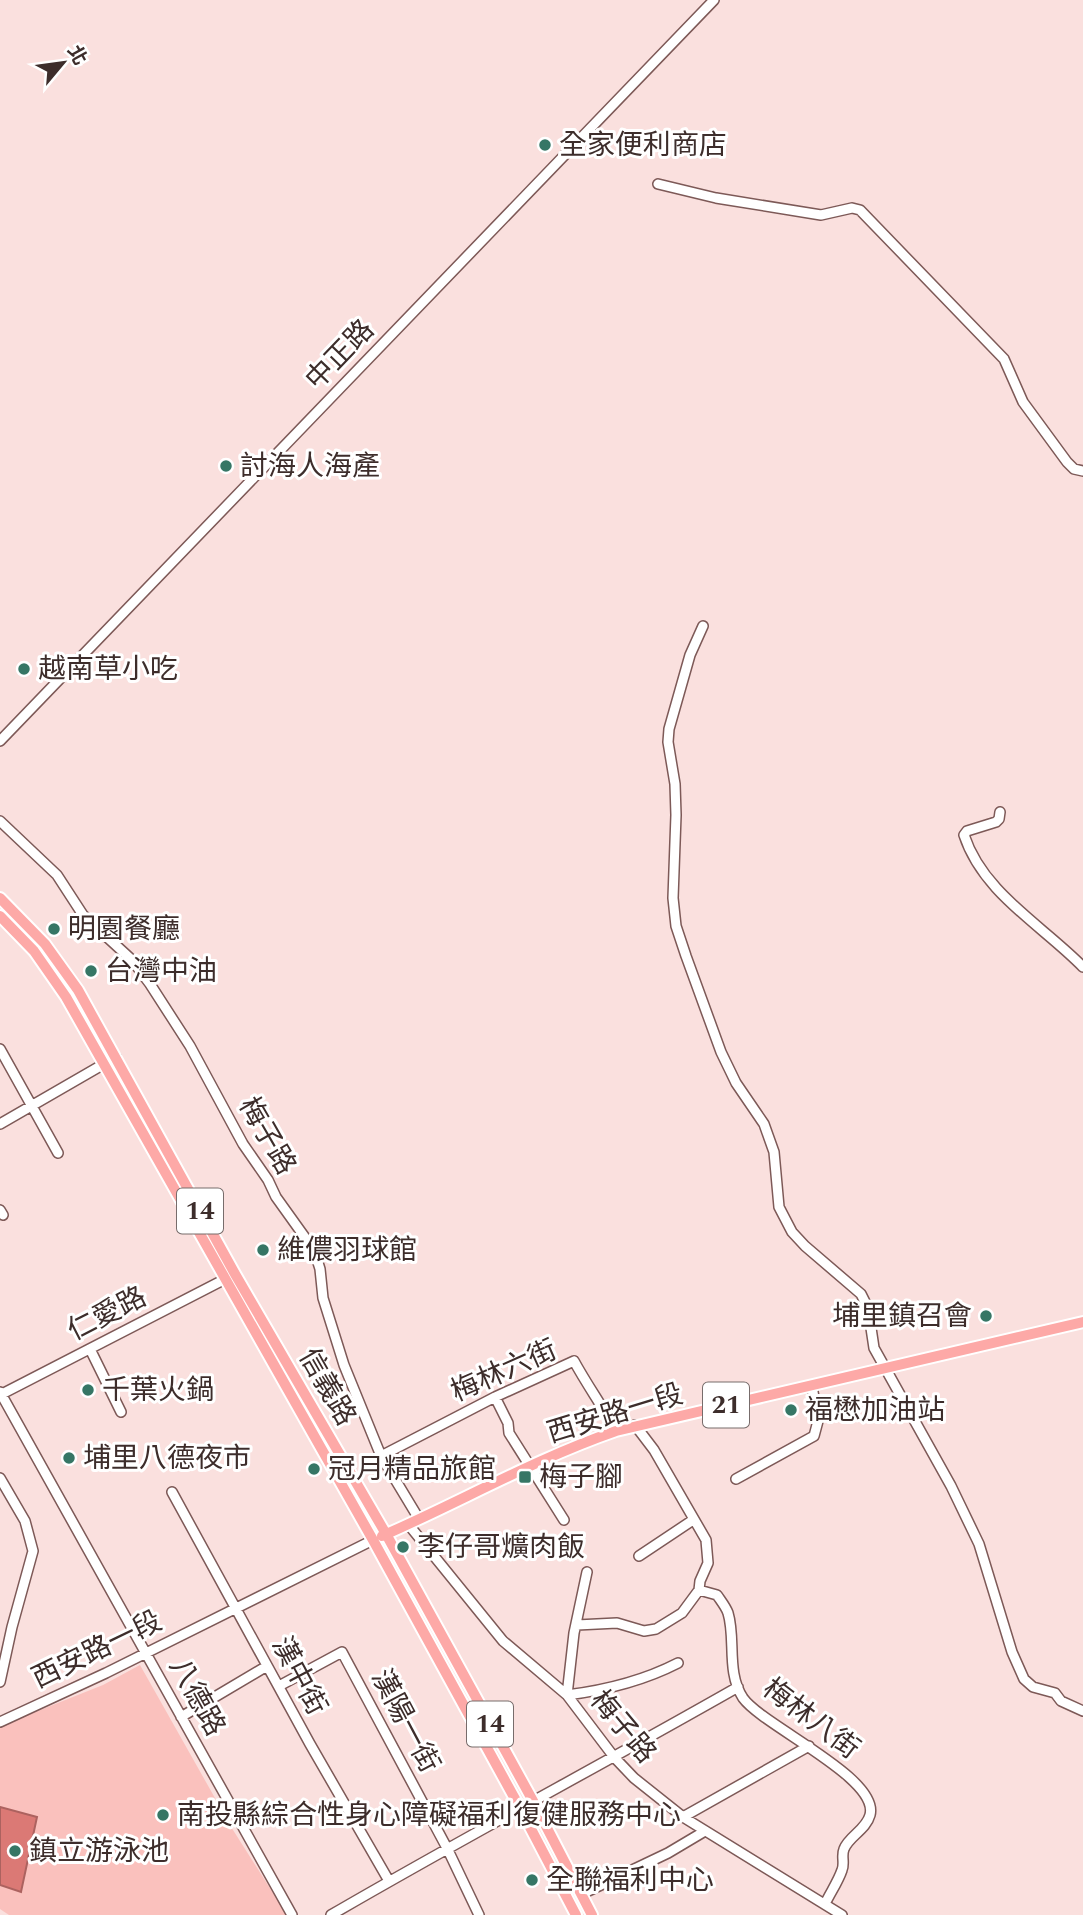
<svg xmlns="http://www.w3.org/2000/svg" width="1083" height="1915" viewBox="0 0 1083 1915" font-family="Spectral,'Noto Sans TC',serif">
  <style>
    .green { fill: #fac1bd }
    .water { fill: #db7975; stroke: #ac625f; stroke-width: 2 }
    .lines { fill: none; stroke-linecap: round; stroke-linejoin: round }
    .minor-casing { stroke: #7d5957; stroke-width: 12 }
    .major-casing { stroke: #fff; stroke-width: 14 }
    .minor { stroke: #fff; stroke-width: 9 }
    .major { stroke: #fda9a7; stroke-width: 10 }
    .poi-dot { fill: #367665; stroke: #fff; stroke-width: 2.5 }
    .labels { text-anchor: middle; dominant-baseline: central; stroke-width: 6; stroke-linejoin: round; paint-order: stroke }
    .shield { fill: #fff; stroke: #776c6b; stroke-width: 2 }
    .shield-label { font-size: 26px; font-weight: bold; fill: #3d2d2b }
    .poi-label { font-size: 28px; fill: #3d2d2b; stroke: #fff; text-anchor: start }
    .street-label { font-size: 28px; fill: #3d2d2b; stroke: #fff }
  </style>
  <rect width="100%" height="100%" fill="#fae0de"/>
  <path class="green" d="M140,1665l93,165 54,85h-278l-9,-6v-183l103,-41z"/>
  <path class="water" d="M0,1807l37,10 -16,75 -21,-7z"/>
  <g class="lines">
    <g class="minor-casing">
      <path id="minor" d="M658,184l58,14 105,17 31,-7 8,2 144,149 19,43 44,60 7,7 9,2
        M703,626l-13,29 -21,74 -1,13 7,42 1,31 -3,83 3,28 10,30 35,96 15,31 28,41 10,28 5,55 13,25 13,14 56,48 7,14 6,40 77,138 28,58 33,108 12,27 9,8 22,6 6,8 22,10
        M0,741l714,-741
        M1000,812l-1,7 -3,3 -29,9 -3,4c19,58 78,90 119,132
        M0,821l57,54 26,40 49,45 18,24 40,62 53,98 25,36 8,17 38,53 6,19 3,29 21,67 37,91 38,63
        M0,1049l58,104
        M0,1124l116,-67
        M0,1210l3,5
        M90,1349l31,63
        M0,1392l292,523
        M0,1395l235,-121
        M495,1397l13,26 1,10 55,87
        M635,1425l19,25 52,90 2,23 -8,18 -1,9 18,5c4,6 9,12 11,18 8,26 -2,59 15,85 20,28 137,80 127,117 -4,15 -21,21 -26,34 -3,7 1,14 -2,21 -4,12 -12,23 -17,34
        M381,1456l114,-59 79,-36c13,24 29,46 42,70
        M0,1478l25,43 8,30 -21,76 -12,55
        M736,1479l78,-43 4,-15 -6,-35
        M172,1492l138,252 79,137
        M408,1524l95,117 64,54 47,62 20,21 49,39 159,98
        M639,1556l54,-36
        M587,1572l-13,61 -7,62c40,-5 76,-14 111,-32
        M577,1625l40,-2 27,8 12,-2 26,-16 17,-23
        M279,1686l63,-34 105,196 32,67
        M181,1717l86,-51
        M0,1722l106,-49 267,-133
        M683,1817l126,-71
        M582,1894l86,-41 37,-22
        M331,1915c134,-78 272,-151 407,-228"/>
    </g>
    <g class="major-casing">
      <path id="major" d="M0,898l45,46 33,46 157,284 151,260 147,267 59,114
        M0,916l34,35 32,46 307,543 147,268 56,107
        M382,1536c78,-34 153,-77 234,-105l467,-109"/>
    </g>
    <use href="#minor" class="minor"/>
    <use href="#major" class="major"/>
  </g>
  <g class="poi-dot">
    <circle cx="545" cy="145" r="7"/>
    <circle cx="226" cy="466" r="7"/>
    <circle cx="24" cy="669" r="7"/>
    <circle cx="54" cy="929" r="7"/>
    <circle cx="91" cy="971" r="7"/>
    <circle cx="263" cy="1250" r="7"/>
    <circle cx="986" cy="1316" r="7"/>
    <circle cx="88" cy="1390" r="7"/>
    <circle cx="791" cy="1410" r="7"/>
    <circle cx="69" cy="1458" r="7"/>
    <circle cx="314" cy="1469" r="7"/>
    <rect x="518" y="1470" width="14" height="14" rx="3.5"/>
    <circle cx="403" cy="1547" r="7"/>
    <circle cx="163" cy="1815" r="7"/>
    <circle cx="15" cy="1851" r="7"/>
    <circle cx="532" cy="1880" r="7"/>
  </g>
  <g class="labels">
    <g class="shield">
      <rect x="177" y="1188.5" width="46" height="45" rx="5"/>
      <rect x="703" y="1382.5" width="46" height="45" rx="5"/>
      <rect x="467" y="1701.5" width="46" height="45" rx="5"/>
    </g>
    <g class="shield-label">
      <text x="200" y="1211">14</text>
      <text x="726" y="1405">21</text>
      <text x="490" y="1724">14</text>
    </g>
    <g class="poi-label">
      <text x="559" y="145">全家便利商店</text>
      <text x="240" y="466">討海人海產</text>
      <text x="38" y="669">越南草小吃</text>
      <text x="68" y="929">明園餐廳</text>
      <text x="105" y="971">台灣中油</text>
      <text x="277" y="1250">維儂羽球館</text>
      <text x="972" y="1316" text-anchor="end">埔里鎮召會</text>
      <text x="102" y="1390">千葉火鍋</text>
      <text x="805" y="1410">福懋加油站</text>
      <text x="83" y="1458">埔里八德夜市</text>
      <text x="328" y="1469">冠月精品旅館</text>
      <text x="539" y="1477">梅子腳</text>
      <text x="417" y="1547">李仔哥爌肉飯</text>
      <text x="177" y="1815">南投縣綜合性身心障礙福利復健服務中心</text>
      <text x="29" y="1851">鎮立游泳池</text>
      <text x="546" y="1880">全聯福利中心</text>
    </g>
    <g class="street-label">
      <text transform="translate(340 355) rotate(-46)">中正路</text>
      <text transform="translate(267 1136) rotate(60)">梅子路</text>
      <text transform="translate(107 1314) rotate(-27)">仁愛路</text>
      <text transform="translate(504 1371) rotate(-24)">梅林六街</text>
      <text transform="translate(327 1387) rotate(60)">信義路</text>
      <text transform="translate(615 1414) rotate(-17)">西安路一段</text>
      <text transform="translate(97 1650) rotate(-26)">西安路一段</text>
      <text transform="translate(299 1676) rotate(62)">漢中街</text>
      <text transform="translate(197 1697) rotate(61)">八德路</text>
      <text transform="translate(811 1719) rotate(37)">梅林八街</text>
      <text transform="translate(405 1721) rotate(62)">漢陽一街</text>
      <text transform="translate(623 1727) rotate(50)">梅子路</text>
    </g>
  </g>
  <g transform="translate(63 63) rotate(61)" stroke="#ffffff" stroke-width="5" paint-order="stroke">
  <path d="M0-5L12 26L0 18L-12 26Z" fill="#3d2d2b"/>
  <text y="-10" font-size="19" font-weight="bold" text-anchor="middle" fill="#3d2d2b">北</text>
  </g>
</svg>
